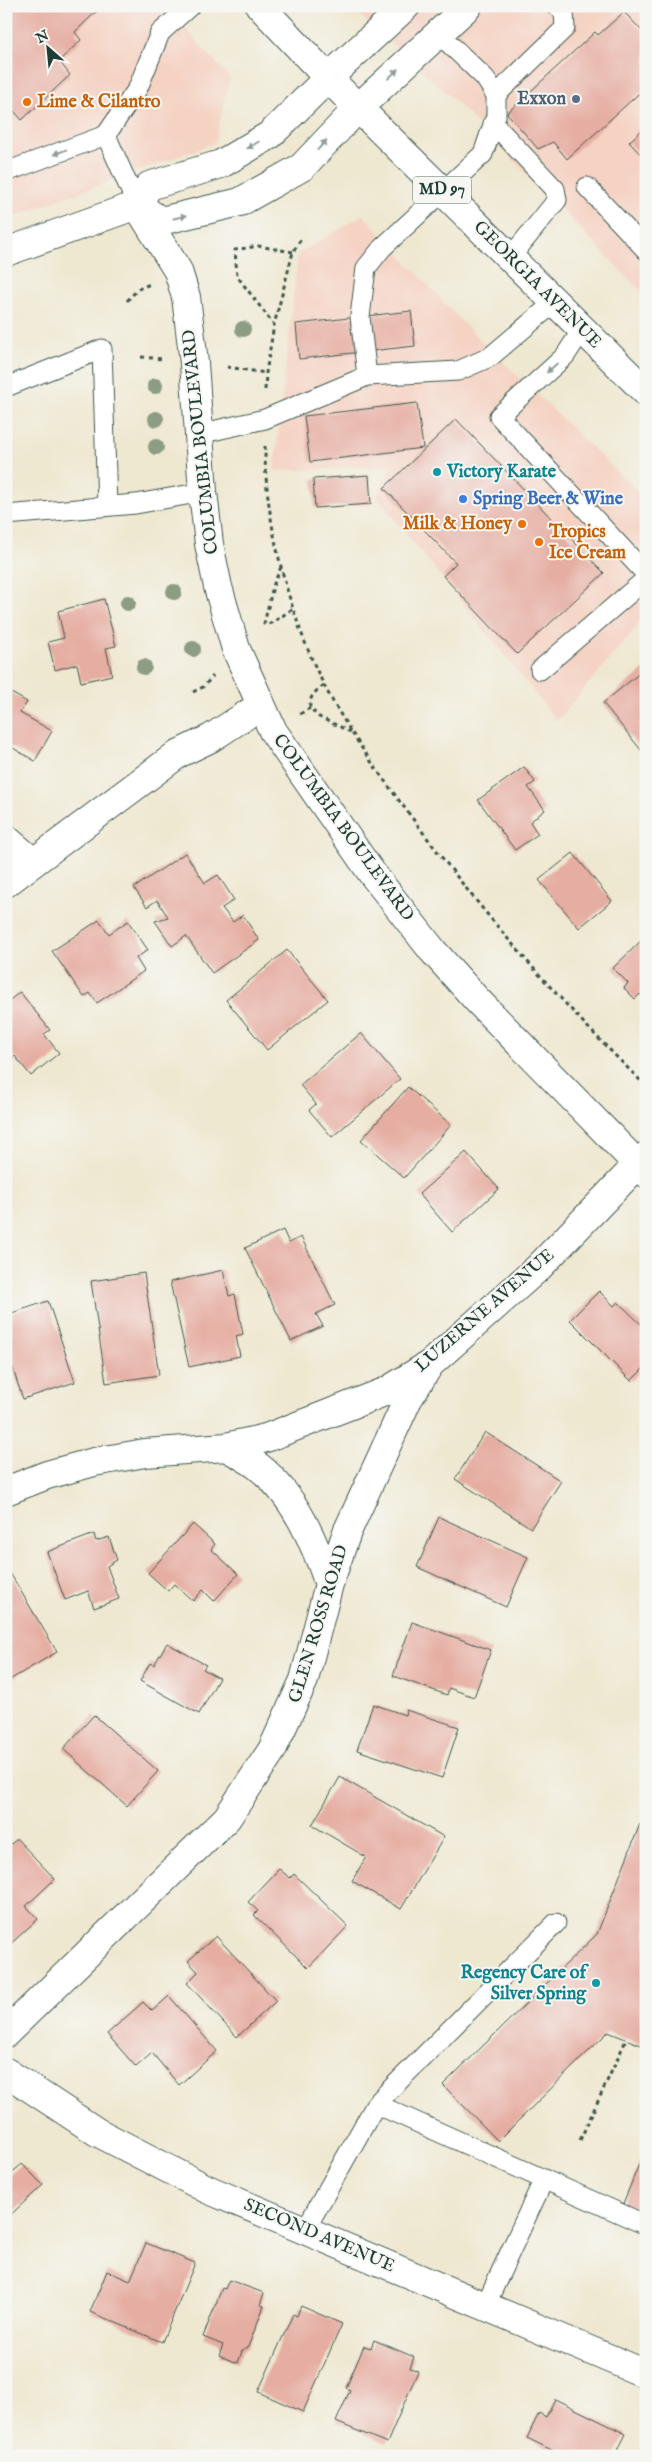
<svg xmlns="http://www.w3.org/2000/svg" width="652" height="2462" viewBox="0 0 652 2462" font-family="'IM FELL English',serif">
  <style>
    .built { fill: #f5d2c2 }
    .building { fill: #e6ada2 }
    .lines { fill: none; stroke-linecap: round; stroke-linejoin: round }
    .service-casing { stroke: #3e574c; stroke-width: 21 }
    .minor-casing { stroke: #3e574c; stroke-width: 30 }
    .tertiary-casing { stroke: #3e574c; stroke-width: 30 }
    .secondary-casing { stroke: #3e574c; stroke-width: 30 }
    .primary-casing { stroke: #3e574c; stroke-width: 30 }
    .path { stroke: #3e574c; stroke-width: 3; stroke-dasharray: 4 4; stroke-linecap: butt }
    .service { stroke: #fff; stroke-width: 19 }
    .minor { stroke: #fff; stroke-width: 28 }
    .tertiary { stroke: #fff; stroke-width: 28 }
    .secondary { stroke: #fff; stroke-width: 28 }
    .primary { stroke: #fff; stroke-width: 28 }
    .tree { fill: #8d9d84 }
    .oneway { fill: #8f9e9a }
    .service-dot { fill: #5c6f8a; stroke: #f6f6f2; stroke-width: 2 }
    .food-dot { fill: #e8710a; stroke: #f6f6f2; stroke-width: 2 }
    .culture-dot { fill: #0f9aa8; stroke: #f6f6f2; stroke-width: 2 }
    .shop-dot { fill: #3f7fe0; stroke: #f6f6f2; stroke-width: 2 }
    .labels { text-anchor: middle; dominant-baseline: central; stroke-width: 4; stroke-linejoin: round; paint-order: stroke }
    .shield { fill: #f6f6f2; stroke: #60746d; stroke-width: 1 }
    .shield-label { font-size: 16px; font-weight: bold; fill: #1f3d34 }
    .service-label { font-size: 18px; font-weight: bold; fill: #4e5e75; stroke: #f6f6f2; text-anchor: end }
    .food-label { font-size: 18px; font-weight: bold; fill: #c56008; stroke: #f6f6f2; text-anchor: start }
    .street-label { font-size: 18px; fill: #1f3d34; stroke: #f6f6f2 }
    .culture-label { font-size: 18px; font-weight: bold; fill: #0d838f; stroke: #f6f6f2; text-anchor: start }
    .shop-label { font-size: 18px; font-weight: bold; fill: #366cbe; stroke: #f6f6f2; text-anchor: start }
  </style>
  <rect width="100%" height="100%" fill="#f6f6f2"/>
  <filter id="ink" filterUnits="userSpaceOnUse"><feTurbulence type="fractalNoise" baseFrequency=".02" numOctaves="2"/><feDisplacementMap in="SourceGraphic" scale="10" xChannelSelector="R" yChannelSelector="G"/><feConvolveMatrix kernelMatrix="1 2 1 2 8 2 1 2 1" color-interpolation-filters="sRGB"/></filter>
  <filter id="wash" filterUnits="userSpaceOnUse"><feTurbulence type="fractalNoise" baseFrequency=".0096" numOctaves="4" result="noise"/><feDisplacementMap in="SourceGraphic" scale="20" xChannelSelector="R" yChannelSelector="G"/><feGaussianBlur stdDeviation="1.12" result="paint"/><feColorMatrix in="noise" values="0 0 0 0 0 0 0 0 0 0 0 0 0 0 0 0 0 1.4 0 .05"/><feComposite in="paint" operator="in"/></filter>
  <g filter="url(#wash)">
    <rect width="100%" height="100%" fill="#efe8d1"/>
    <path class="built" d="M6,6h159l65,72 -15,65 -209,76z
      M350,6h287l9,9v281l-193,-197z
      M363,215l102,110 181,175v116l-89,105 -180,-224 14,-31 -117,5 24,-217z"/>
    <g id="blocks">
      <path class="building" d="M6,6h96l-27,26 6,8 -22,21 11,14 -48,45 -9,-10 -7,6z
        M624,12l22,23v52l-79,72 -14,-17 -15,7 -31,-36 88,-81 3,3z
        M646,126v34l-17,-18z
        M411,311l4,35 -116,13 -3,-35z
        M417,403l6,45 -113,14 -6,-46z
        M456,419l148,154 -87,81 -74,-78 13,-13 -72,-75z
        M369,475l2,29 -56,4 -2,-29z
        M104,599l12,47 -10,2 6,27 -31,7 -4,-18 -22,6 -7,-28 16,-4 -6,-27z
        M646,668v88l-43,-53z
        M6,690l21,12 -7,11 32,18 -17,30 -29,-17z
        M524,767l11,15 -7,5 17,23 -15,12 8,12 -23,16 -37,-50z
        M185,853l20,30 13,-8 16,25 -12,8 11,14 10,-7 16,25 -47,33 -26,-37 -14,10 -17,-25 13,-4 -11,-17 -10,7 -13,-19z
        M573,853l39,48 -33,27 -40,-48z
        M99,920l10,14 19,-13 20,29 -12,8 8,13 -47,32 -7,-10 -6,4 -32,-46z
        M646,936v64l-6,-6 -5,5 -11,-11 4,-5 -15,-15z
        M287,950l41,50 -61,50 -41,-50z
        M20,992l30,38 -6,4 15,19 -28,23 -16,-20 -9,8v-61z
        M361,1033l39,46 -68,58 -23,-27 7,-6 -16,-19z
        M408,1087l43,38 -47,53 -43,-38z
        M466,1152l33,37 -47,43 -33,-38z
        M283,1230l6,13 12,-6 34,68 -19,9 7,12 -32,15 -46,-93z
        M223,1270l6,26 6,-2 8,40 -7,2 4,20 -51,11 -19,-85z
        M144,1273l15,102 -53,8 -15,-102z
        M599,1291l15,15 4,-4 28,27v37l-15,15 -61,-61z
        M48,1301l27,81 -52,17 -17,-50v-34z
        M485,1432l76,49 -30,47 -76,-49z
        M439,1517l89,40 -22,50 -89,-40z
        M193,1524l22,20 -4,5 27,25 -24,27 -11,-11 -10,11 -19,-17 -6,7 -20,-18z
        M94,1534l2,7 13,-4 8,23 -10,6 12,33 -25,9 -6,-17 -23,9 -18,-48z
        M10,1573l47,79 -51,30v-106z
        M412,1622l79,28 -17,47 -25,-9 -2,7 -54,-19z
        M167,1643l39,22 -3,4 16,9 -20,36 -59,-33 10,-18 4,2z
        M373,1704l32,11 1,-5 53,17 -17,51 -85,-28z
        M94,1715l64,56 -31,35 -64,-57z
        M340,1777l104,60 -43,72 -49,-28 14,-24 -54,-32z
        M640,1824l6,2v221l-38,-15 -110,109 -55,-56 154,-151z
        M17,1839l38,40 -29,27 12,13 -32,29v-100z
        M279,1869l11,9 4,-4 54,52 -40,42 -54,-53 4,-4 -10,-9z
        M216,1936l60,65 -39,36 -50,-54 11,-11 -10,-11z
        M169,1996l48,55 -38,34 -27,-32 -16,14 -29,-33 36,-32 9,9z
        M646,2147v68l-24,-9z
        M22,2164l21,21 -37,34v-45l2,2z
        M146,2243l49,20 -33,79 -72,-30 17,-41 23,10z
        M229,2280l35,13 -4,12 4,1 -5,13 -11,28 -6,4 -4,12 -19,-7 4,-11 -20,-8 19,-49 3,1z
        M301,2306l41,18 -39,88 -45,-20 35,-78 4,2z
        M374,2340l40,17 -4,11 8,3 -31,72 -51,-21 14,-32 -4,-2 18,-42 7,2z
        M555,2399l71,35 -11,22h-51l-37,-18 12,-25 7,4z"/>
    </g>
  </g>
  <g filter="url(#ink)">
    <use href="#blocks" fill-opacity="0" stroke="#3e574c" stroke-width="1"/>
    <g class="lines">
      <g class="service-casing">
        <path id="service" d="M496,95l69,-67 -1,-16 -7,-6
          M493,123l62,66 2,11 -47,58
          M106,135l31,70
          M6,172l100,-37 32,-47 22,-55 30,-27
          M587,187l59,63
          M582,330l-17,26 -66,60 147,158
          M367,376l91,-5 32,-14 65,-55
          M6,387l96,-38 5,157
          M199,434l66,-15 102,-43 -7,-59 6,-49 16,-20 101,-94 13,-38v-21l-11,-17 -47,-45
          M6,515l130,-11 67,-12
          M540,670l106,-91
          M376,2104l270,121
          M305,2230l71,-126 180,-181
          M485,2306l59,-127"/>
      </g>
      <g class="minor-casing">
        <path id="minor" d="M137,205l41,66 8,26 8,66 9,129 6,52 9,43 18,62 37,82 98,141 62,79 44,49 169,173
          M6,839l27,23
          M6,883l172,-129 33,-16 49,-32
          M226,1447c11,6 23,12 33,20 36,29 55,74 70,117
          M6,1491l41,-16 47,-13 51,-9 81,-6 40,-9 121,-47 43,-27 109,-97 107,-111
          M6,2033l221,-215 45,-68 32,-70 25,-96 18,-52 61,-133 22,-35"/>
      </g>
      <g class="tertiary-casing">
        <path id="tertiary" d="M328,78l78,-72
          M358,108l110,-102
          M6,2072l91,60 110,57 439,185"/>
      </g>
      <g class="secondary-casing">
        <path id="secondary" d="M137,205l24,16 79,-19 62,-35 56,-59
          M6,252l131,-47 12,-19 72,-22 49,-29 58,-57"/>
      </g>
      <g class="primary-casing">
        <path id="primary" d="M260,6l68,72 318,314"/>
      </g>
      <path class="path" d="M293,252l-35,-6 -23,4 2,26 37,49 19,-73 8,-13
        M127,301l11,-12 12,-5
        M141,357l22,2
        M227,367l39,6
        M265,390l1,-17 8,-48
        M265,446c-1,78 28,185 67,254 28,49 62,94 96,139 66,88 139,170 218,247
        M281,567l-8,19 -9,38 8,-1 22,-15
        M324,685c-9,7 -15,11 -14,23l9,9 32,15
        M193,692l10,-5 10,-11
        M300,714l10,-6
        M580,2140l46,-100"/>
      <use href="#service" class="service"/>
      <use href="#minor" class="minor"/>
      <use href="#tertiary" class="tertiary"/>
      <use href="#secondary" class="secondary"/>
      <use href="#primary" class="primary"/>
    </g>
    <g class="tree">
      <circle cx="243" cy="329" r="8"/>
      <circle cx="155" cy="386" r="8"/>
      <circle cx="156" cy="419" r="8"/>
      <circle cx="156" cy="447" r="8"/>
      <circle cx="174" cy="592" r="8"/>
      <circle cx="128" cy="603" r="8"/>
      <circle cx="193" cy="649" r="8"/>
      <circle cx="144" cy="667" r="8"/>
    </g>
    <defs><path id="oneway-solid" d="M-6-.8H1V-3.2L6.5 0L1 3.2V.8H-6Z" transform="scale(1.25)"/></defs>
    <g class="oneway">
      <use href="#oneway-solid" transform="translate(393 74) rotate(-44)"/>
      <use href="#oneway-solid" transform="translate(253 145) rotate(150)"/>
      <use href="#oneway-solid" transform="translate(322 145) rotate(-48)"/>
      <use href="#oneway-solid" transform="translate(60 152) rotate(159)"/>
      <use href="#oneway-solid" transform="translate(180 217) rotate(-13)"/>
      <use href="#oneway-solid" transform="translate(552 368) rotate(138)"/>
    </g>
  </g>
  <circle class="service-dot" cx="576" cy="99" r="5"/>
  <g class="food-dot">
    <circle cx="27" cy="102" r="5"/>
    <circle cx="522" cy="524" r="5"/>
    <circle cx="539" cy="542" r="5"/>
  </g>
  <g class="culture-dot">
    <circle cx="437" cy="472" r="5"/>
    <circle cx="596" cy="1983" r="5"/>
  </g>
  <circle class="shop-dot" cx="463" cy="499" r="5"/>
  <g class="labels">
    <rect class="shield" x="413" y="176.5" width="58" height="27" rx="4"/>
    <g class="shield-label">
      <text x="442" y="190">MD 97</text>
    </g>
    <g class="service-label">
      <text x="566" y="99">Exxon</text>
    </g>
    <g class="food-label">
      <text x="37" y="102">Lime &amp; Cilantro</text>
      <text x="512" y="524" text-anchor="end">Milk &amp; Honey</text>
      <text x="549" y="532">Tropics<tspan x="549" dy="21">Ice Cream</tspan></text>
    </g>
    <g class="street-label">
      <text transform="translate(537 285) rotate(45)">GEORGIA AVENUE</text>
      <text transform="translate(201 442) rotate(-96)">COLUMBIA BOULEVARD</text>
      <text transform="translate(343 828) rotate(54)">COLUMBIA BOULEVARD</text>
      <text transform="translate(485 1311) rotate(-41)">LUZERNE AVENUE</text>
      <text transform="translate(319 1624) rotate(-73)">GLEN ROSS ROAD</text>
      <text transform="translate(319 2236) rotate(23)">SECOND AVENUE</text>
    </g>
    <g class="culture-label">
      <text x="447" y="472">Victory Karate</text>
      <text x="586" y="1973" text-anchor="end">Regency Care of<tspan x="586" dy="21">Silver Spring</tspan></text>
    </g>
    <g class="shop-label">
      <text x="473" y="499">Spring Beer &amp; Wine</text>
    </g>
  </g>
  <rect width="652" height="2462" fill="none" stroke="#f6f6f2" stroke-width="25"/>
  <g transform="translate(48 48) rotate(333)" stroke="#f6f6f2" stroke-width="4" paint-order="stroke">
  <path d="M0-4L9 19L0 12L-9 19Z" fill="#1f3d34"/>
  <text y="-8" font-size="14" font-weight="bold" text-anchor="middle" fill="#1f3d34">N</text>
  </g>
</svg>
